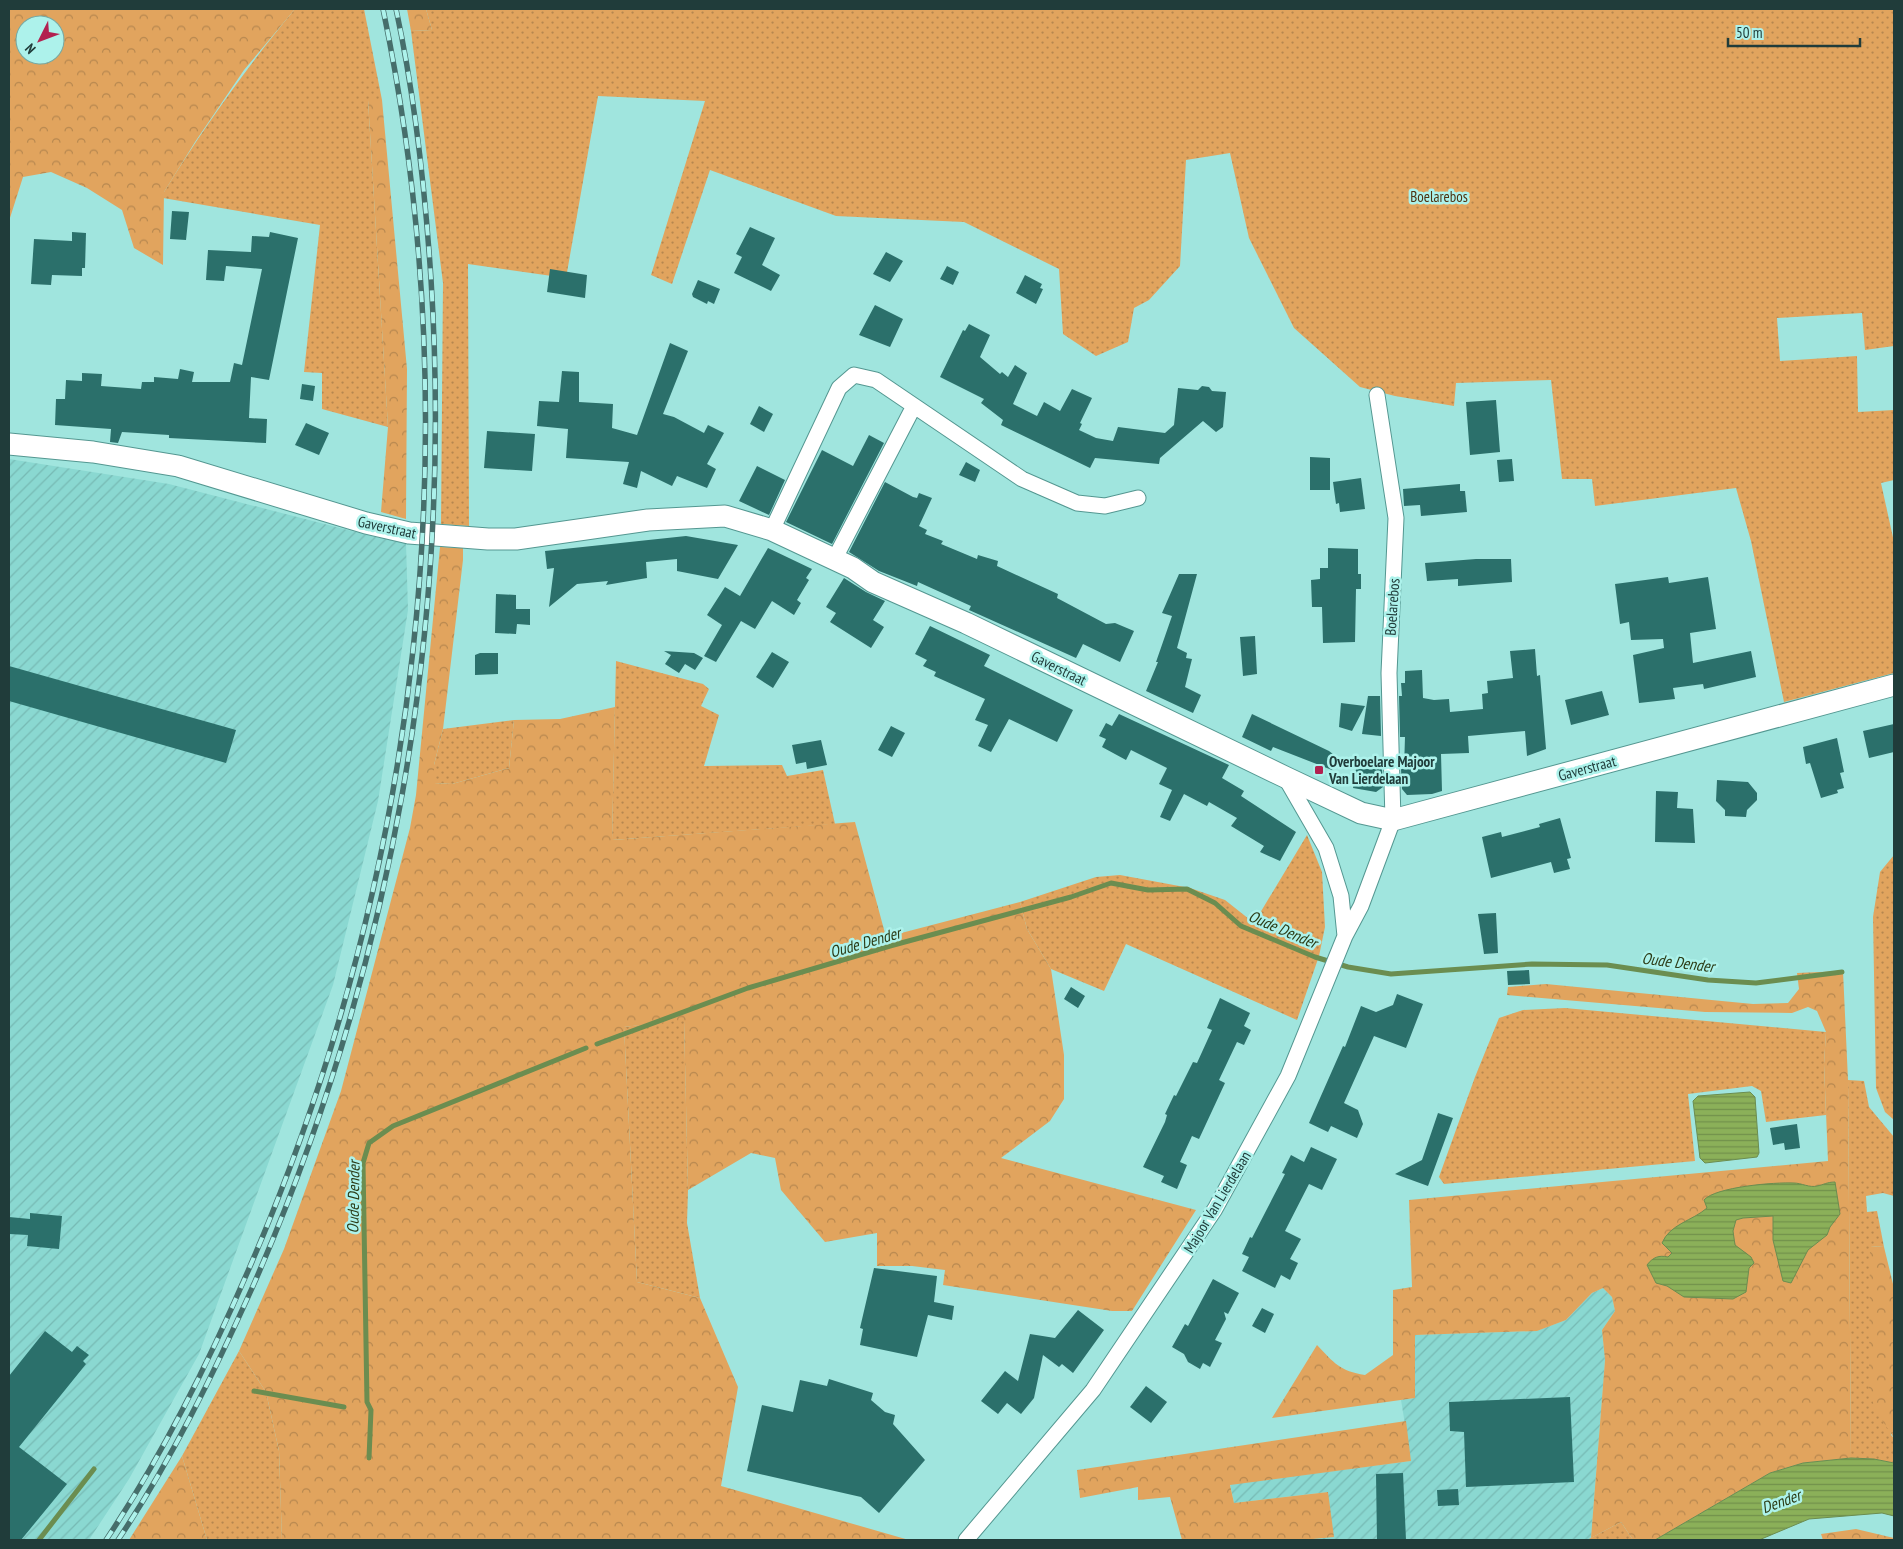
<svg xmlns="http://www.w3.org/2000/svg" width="1903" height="1549" viewBox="0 0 1903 1549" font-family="'PT Sans Narrow',sans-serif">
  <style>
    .industrial { fill: url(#industrial-furrows) }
    .green { fill: url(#green-dots) }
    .forest { fill: url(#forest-crowns); fill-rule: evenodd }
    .water { fill: url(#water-rules); stroke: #6b8d50 }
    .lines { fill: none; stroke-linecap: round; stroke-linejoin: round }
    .stream { stroke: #6b8d50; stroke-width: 5 }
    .building { fill: #2b706b }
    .street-casing { stroke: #549791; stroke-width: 17 }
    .secondary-casing { stroke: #549791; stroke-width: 23 }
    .street { stroke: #fff; stroke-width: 15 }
    .secondary { stroke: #fff; stroke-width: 21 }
    .rail-casing { stroke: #466e6b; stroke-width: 5.5 }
    .rail { stroke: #adf2eb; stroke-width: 4; stroke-dasharray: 11; stroke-linecap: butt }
    .poi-dot { fill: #b22150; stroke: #adf2eb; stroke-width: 2 }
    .labels { text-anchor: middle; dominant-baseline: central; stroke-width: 5; stroke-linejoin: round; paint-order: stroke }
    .park-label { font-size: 15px; fill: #4e3312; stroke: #adf2eb }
    .street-label { font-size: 15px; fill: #203c3a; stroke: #adf2eb }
    .poi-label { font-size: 15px; font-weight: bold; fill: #203c3a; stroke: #adf2eb; text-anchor: start }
    .water-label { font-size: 16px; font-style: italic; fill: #2c3c17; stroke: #adf2eb }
  </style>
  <defs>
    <pattern id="industrial-furrows" width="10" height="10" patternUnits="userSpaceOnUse" patternTransform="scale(1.25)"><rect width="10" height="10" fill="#8ad8d1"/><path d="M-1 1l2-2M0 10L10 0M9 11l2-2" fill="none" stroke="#77bab4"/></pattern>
    <pattern id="green-dots" width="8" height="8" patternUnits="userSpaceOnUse" patternTransform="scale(1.25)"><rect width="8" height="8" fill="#e1a45e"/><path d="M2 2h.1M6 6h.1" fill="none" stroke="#b6874f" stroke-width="1.8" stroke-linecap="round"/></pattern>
    <pattern id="forest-crowns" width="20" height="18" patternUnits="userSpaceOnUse" patternTransform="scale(1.25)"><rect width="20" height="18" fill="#e1a45e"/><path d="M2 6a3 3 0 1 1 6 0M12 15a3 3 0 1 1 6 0" fill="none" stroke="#b6874f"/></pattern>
    <pattern id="water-rules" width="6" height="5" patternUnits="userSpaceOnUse" patternTransform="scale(1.25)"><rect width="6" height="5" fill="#8bb059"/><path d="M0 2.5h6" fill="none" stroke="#71904b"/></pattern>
  </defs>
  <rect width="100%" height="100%" fill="#a0e5de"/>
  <path class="industrial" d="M9,459l160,25 206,53 31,6 2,67 -30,191 -45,184 -134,369 -70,125 -40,61h-80z
    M1603,1288l9,9 3,14 -13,19 3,30 -14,178 -4,2h-285l31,-4 -6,-44 -93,11 -4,-19 181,-23 -10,-61 14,-2 -1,-63 122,-4 30,-11 26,-27z"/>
  <path class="green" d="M295,9h69l18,91h-14l20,327 -66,-18v-36l-18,-1 16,-147 -157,-27 1,-6c40,-65 82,-124 131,-183z
    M426,9h1468v337l-29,4 -3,-37 -85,5 3,43 77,-5 1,56 36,-2v70l-13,3 13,59v131l-110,29 -33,-161 -15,-53 -141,18 -3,-27h-30l-11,-99 -95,3 -2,23 -59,-10 -35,-9 -66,-59 -45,-90 -19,-85 -44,7 -6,106 -31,34 -15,8 -6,34 -32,14 -33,-22 -4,-65 -95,-47 -128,-6 -126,-46 -38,114 -21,-9 54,-174 -107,-5 -32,182 -98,-14 1,262 -28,-2 2,-241 -32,-252 21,-1z
    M616,661l87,23 6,5 -8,17 18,9 -15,51 78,-1 5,11 36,-6 12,54 -223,16z
    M514,720l-5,48 -57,16 -18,-1v-18l9,-36z
    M1307,835l15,37 3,55 -6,29 -22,64 -171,-76 -22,47 -53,-22 -24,-40 -7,-27 76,-25 24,-2 70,13 35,12 29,23z
    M1894,855v265l-9,-8 -9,-24 -3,-171 7,-45z
    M1565,1008l261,24 -2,32 2,51 -60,7 -5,-31 -9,-5 -64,8 7,67 -251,23 -5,-7 36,-100 24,-59 24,-8z
    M684,1019l4,171 -1,33 13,75 -63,-16 -13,-255z
    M1848,1080l16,1 5,26 25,30v59l-11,-3 -17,3 1,16 10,-1 7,36 -13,-1 20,189 3,3v25l-20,-4 -23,-1z
    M239,1351l27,41 13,59 3,89h-75l-25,-84z
    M1621,1522l12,18h-46z"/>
  <path class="forest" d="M9,9h286l-51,61 -49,72 -31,50 -1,73 -29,-17 -12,-38 -35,-22 -36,-16 -28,5 -14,44zM25,25h30v30h-30z
    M407,9h19l6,21 -21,1z
    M368,100h14l25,269 -1,150 -25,-7 7,-85z
    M440,547l23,1v12l-20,169 -9,36v18l18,1 57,-16 5,-48 46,-1 55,-12 -3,133 243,-18 31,115 134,-35 7,27 24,40 13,86v44l-14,22 -49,37 195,52 -64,101h-20l-169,-26 2,-15 -33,-4h-35v-33l-52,9 -44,-52 -6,-32 -24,-5 -63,37 -4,-170 -60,7 13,255 63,16 38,89 -17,99 188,54h-627l-3,-89 -13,-59 -27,-41 45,-102 57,-158 69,-263 6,-33z
    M1843,971l5,109 3,378 -48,5 -33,10 -115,67h-22l-12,-18 -30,16 14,-178 -3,-30 13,-19 -3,-14 -9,-9 -11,5 -26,27 -29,11 -122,4v63l-143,20 45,-73c17,18 23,26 48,30l28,-20v-65l19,-3 -3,-87 419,-39 -4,-97 2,-32 -9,-21 -9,-4 -16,6 -87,-1 -198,-17 1,-8 38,-3 207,20 35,-1 11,-14 -2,-16z
    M1870,1246l14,1 10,41v150l-18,-27 -7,-20z
    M1406,1421l5,40 -181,24 4,18 94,-11 6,45 -32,3h-120l-12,-43 -32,3v-13l-58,11 -3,-28z
    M182,1456l25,84h-78z
    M1856,1529l38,9v2h-71l-2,-6z"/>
  <path class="water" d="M1750,1092l5,5 4,56 -2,4 -52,6 -5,-5 -7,-57 5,-5z
    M1835,1182l5,32 -10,13 -3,8 -19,15 -17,33 -8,-2 -10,-41v-24l-30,2 -7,2 -3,11 2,14 16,12 3,6 -5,5 -3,24 -13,7 -49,-2 -17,-11 -11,-3 -9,-18c6,-8 12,-10 21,-8l4,-4 -10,-10c8,-19 30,-22 45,-35l-3,-8c11,-13 71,-18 90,-17 7,0 16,5 23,3 6,-1 10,-4 18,-4z
    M1851,1458l23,1 20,4v53l-12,-3 -73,6 -50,21h-104l115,-67 33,-10z"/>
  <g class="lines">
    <path class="stream" d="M597,1044l151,-56 142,-42 181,-49 40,-14 37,7 39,-1 28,14 26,23 74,31 33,10 43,7 141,-10 75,1 101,15 48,3 86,-11
      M254,1391l90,16
      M369,1458l2,-48 -4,-8 -4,-239 6,-20 24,-17 193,-78
      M39,1540l55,-71"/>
  </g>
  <path class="building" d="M172,211l17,1 -3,28 -16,-1z
    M750,227l25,11 -13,27 18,10 -9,16 -37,-18 8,-16 -6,-3z
    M72,232l14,1 -1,35h-3v8l-30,-1 -1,10 -20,-1 3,-45 38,2z
    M270,232l28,6 -29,142 -18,-3 -2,41 18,1 -1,24 -97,-5v-3l-47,-3 -4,11 -8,-1 1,-13 -56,-4 1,-26h9l1,-19 16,1v-8l20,1 -1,12 27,2 13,1 1,-7h12v-5l24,2 2,-10 14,3 -2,10h38l4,-19 8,2 20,-96 -36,-3 -2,15 -18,-1 2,-30 43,2 1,-16 17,1z
    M886,252l17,9 -13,21 -17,-8z
    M947,266l12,6 -6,13 -13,-6z
    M550,269l37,6 -2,23 -38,-6z
    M1025,275l17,9 -2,4 3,1 -7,15 -20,-11z
    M698,280l22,9 -6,15 -6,-3 -1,3 -14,-7 -1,-3z
    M875,305l28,14 -13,28 -31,-12z
    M969,324l21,11 -10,22 20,17 2,-2 6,5 7,-12 12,8 -14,31 24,12 7,-14 16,9 12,-22 20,9 -12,25 2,1 -3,6 17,8 17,3 5,-14 47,6 9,-8 4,-37 20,2 4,-4 7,1 3,4 14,1 -3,35 -7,5 -13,-11 -43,37 -1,6 -64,-6 -5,10 -89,-43 2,-5 -22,-17 3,-4 -44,-22 23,-47 2,1z
    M670,343l18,8 -25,63 11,3 30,16 4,-8 16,8 -17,31 9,5 -9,19 -30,-12 -5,10 -31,-15 -4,17 -14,-4 6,-22 -63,-4 2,-29 -31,-3 2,-25 20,1 3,-31 17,1v30l34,2 -1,24 25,7z
    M302,384l13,2 -2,15 -13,-2z
    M1496,400l4,52 -30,3 -4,-53z
    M759,406l14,8 -9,18 -14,-8z
    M306,423l23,10 -10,22 -24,-10z
    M487,431l48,3 -3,37 -48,-3z
    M869,435l15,8 -52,101 -46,-22 36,-72 31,16z
    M1310,457l20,1v32h-20z
    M1512,459l2,22 -15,1 -2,-22z
    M966,462l14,8 -5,12 -16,-7z
    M757,466l28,14 -16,35 -30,-14z
    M1361,478l4,31 -25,3 -1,-9 -3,1 -3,-22z
    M885,482l28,15 4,1 2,-5 13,5 -13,28 8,4 -2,4 18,7 -2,3 36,15 1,-4 20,6 -1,5 61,28 -1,4 49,26 9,-1 19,8 -14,31 -37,-18 -7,14 -107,-48 2,-4 -53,-24 -1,4 -38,-15 -30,-19z
    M1460,484v7h5l2,21 -46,4 -1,-11 -16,1 -1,-17z
    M686,536l52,9 -20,34 -41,-8v-12l-31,3 1,16 -41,7 2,-4 -31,3 -28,23 5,-39 -7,1 -2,-18z
    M768,548l44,21 -6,9 3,2 -12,20 4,3 -7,12 -22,-14 -17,28 -14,-8 -25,41 -12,-6 18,-31 -15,-10 18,-28 15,9z
    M1328,548l30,1v25h3v15h-5l-1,53 -32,1 -1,-36h-10l-1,-27 9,-1v-11h8z
    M1476,559h35l1,23 -54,4v-7l-31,2 -2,-18z
    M1179,574h18l-20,74 10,5 -1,5 6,1 -7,28 16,8 -8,18 -47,-22 12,-29h-2l16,-46 -10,-3z
    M1668,577l1,6 39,-6 8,52 -26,4 3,30 58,-12 5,26 -52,12 -1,-5 -30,4 2,11 -36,4 -6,-48 31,-7 -1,-9 -32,1 -2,-18 -9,2 -5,-40z
    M844,578l22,14 19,9 -12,19 11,7 -13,21 -41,-26 6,-9 -10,-6z
    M496,594l20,1v14h14v16l-13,-1 -1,10 -21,-1z
    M930,626l60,29 -6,11 89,44 -16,32 -48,-23 -18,33 -13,-6 10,-21 -13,-5 10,-21 -51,-23 2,-4 -13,-6 4,-6 -12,-6z
    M1255,636l2,38 -14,2 -3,-39z
    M1535,649l2,27 3,-1 6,74 -19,7 -2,-25 -57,5 1,17 -28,1 1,37 -10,3 -25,1 -5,-6 -1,-20h3l1,-32h-5l-1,-41h3l-1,-13h4v-12l17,-1 1,28 11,2 15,-1 1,13 33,-3 -1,-15 6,-1 -1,-12 26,-3 -3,-27z
    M664,651l30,2 9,5 -8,12 -10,-6 -6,9 -14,-9 6,-9z
    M772,652l17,10 -16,26 -17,-11z
    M480,653h18v21l-23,1v-20z
    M9,666l227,64 -10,33 -217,-62z
    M1602,691l7,24 -38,10 -6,-25z
    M1368,696h12l1,40 -19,-2z
    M1341,703l24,3 -13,25 -13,-4z
    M1119,714l110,51 -7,13 22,13 -3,5 55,36 -16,29 -20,-9 4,-6 -33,-20 6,-8 -28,-16 -2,4 -23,-12 -14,27 -10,-4 12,-27 -13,-6 8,-16 -36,-18 -5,10 -24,-13 4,-8 -7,-3 7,-13 6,3z
    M1252,714l77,37 9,7 -6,12 -59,-23 -2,4 -29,-14z
    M1894,724v28l-25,6 -6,-27z
    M891,726l14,7 -13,24 -14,-7z
    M1837,738l7,34 -4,1 4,15 -7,2 1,3 -17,5 -11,-35 -4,1 -3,-17z
    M821,740l6,25 -20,4 -1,-7 -10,2 -4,-19z
    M1356,769h26l1,18 -7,5 -23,-4z
    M1717,780l31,2 9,11v7l-10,10 -1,7 -21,-1v-6l-9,-9z
    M1656,791l22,1 -1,16 16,1 2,34 -40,-1z
    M1560,818l11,40 -4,1 3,10 -16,4 -3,-11 -60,16 -9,-41 19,-5 1,5 38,-10 -1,-3z
    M1496,913l2,40 -14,1 -6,-40z
    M1529,970l1,14 -22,1 -1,-14z
    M1071,987l14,9 -7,12 -14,-9z
    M1397,994l26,10 -17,44 -32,-12 -30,67 14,7 5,14 -6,14 -26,-12 -3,6 -19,-9 34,-77 2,1 16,-41 15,6 17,-7z
    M1220,998l30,15 -6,13 7,4 -7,15 -7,-3 -18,38 6,3 -26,56 -7,-3 -12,26 7,3 -10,24 -16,-7 3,-6 -21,-9 22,-45 2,-7 -2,-1 9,-19 2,1 17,-34 4,1 15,-33 -5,-2z
    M1438,1113l15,5 -25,68 -33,-12 27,-14z
    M1797,1124l3,24 -15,2 -1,-7 -11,2 -3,-17z
    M1311,1147l26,12 -15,31 -13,-6 -24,47 16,8 -11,20 8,4 -8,17 -9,-5 -6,13 -33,-17 7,-14 -7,-3 8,-17 2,1 33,-64 -3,-1 9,-18 13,7z
    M30,1213l32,3 -3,33 -32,-3 1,-11 -19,-1v-17l21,2z
    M874,1268l63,8 -3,26 20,4 -2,14 -24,-5 -11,42 -57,-12 3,-16 -3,-1z
    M1213,1279l26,14 -11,21 -4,-2 2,7 -11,21 7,3 -12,24 -7,-4 -3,6 -12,-7 -4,-8 -12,-7 13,-23 3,2z
    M1262,1308l12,6 -9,19 -13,-7z
    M1078,1310l26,20 -31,43 -11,-9 -3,3 -16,-12 -9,43 -13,16 -14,-11 -9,11 -17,-13 24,-30 13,10 12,-47 25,4z
    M45,1331l27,21 5,-6 12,9 -6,6 3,3 -67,83 48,37 -46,56h-12v-164z
    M829,1379l44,14 -2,7 14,12 10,3 -2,9 32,36 -46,53 -18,-16 -114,-26 15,-66 31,7 7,-32 27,6z
    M1146,1386l21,16 -16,21 -21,-16z
    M1570,1397l4,85 -108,5 -2,-55 -14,-1 -1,-29z
    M1403,1473l3,67h-29l-1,-66z
    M1458,1489l1,16 -21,1 -1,-16z"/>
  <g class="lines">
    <g class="street-casing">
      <path id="street" d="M772,530l67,-142 15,-13 22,5 146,99 55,24 28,3 33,-8
        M835,558l79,-152
        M1285,777l41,71 15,48 4,40
        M966,1540l127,-150 122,-181 73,-133 57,-140 16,-30 32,-86 -4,-147 7,-155 -19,-123"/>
    </g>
    <g class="secondary-casing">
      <path id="secondary" d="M9,444l84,8 85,14 188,57 43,10 79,6h28l132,-19 77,-4 47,14 81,38 20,14 93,41 319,154 76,36 32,7 501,-135"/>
    </g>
    <use href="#street" class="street"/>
    <use href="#secondary" class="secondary"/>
    <g class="rail-casing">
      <path id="rail" d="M106,1540c56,-84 102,-176 142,-269 172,-395 223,-840 135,-1262
        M118,1540c53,-79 96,-167 135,-254 139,-317 200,-662 178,-1007 -6,-91 -16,-182 -35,-270"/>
    </g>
    <use href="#rail" class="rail"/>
  </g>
  <rect class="poi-dot" x="1314" y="765" width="10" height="10" rx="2.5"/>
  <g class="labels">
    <g class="park-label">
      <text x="1439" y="196">Boelarebos</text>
    </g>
    <g class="street-label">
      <text transform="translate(387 527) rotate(12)">Gaverstraat</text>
      <text transform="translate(1392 607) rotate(-86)">Boelarebos</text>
      <text transform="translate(1059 668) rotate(26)">Gaverstraat</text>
      <text transform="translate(1587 768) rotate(-15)">Gaverstraat</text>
      <text transform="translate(1217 1202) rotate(-59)">Majoor Van Lierdelaan</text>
    </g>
    <g class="poi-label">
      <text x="1329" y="761">Overboelare Majoor<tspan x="1329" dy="17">Van Lierdelaan</tspan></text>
    </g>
    <g class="water-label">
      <text transform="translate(1283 929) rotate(23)">Oude Dender</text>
      <text transform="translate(865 942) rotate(-16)">Oude Dender</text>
      <text transform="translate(1678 962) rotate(7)">Oude Dender</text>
      <text transform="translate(353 1197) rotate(-89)">Oude Dender</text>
      <text transform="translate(1781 1501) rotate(-20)">Dender</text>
    </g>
  </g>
  <rect width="1903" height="1549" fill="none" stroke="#203c3a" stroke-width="20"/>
  <g transform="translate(40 40) rotate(228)"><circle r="24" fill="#adf2eb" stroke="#75a9a4"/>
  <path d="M0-4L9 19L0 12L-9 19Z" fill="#b22150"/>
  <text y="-8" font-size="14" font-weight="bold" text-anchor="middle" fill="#203c3a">N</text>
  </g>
  <path d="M1728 38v8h132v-8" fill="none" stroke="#203c3a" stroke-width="2.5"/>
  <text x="1736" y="38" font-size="15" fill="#203c3a" stroke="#adf2eb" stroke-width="4" paint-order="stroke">50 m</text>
</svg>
